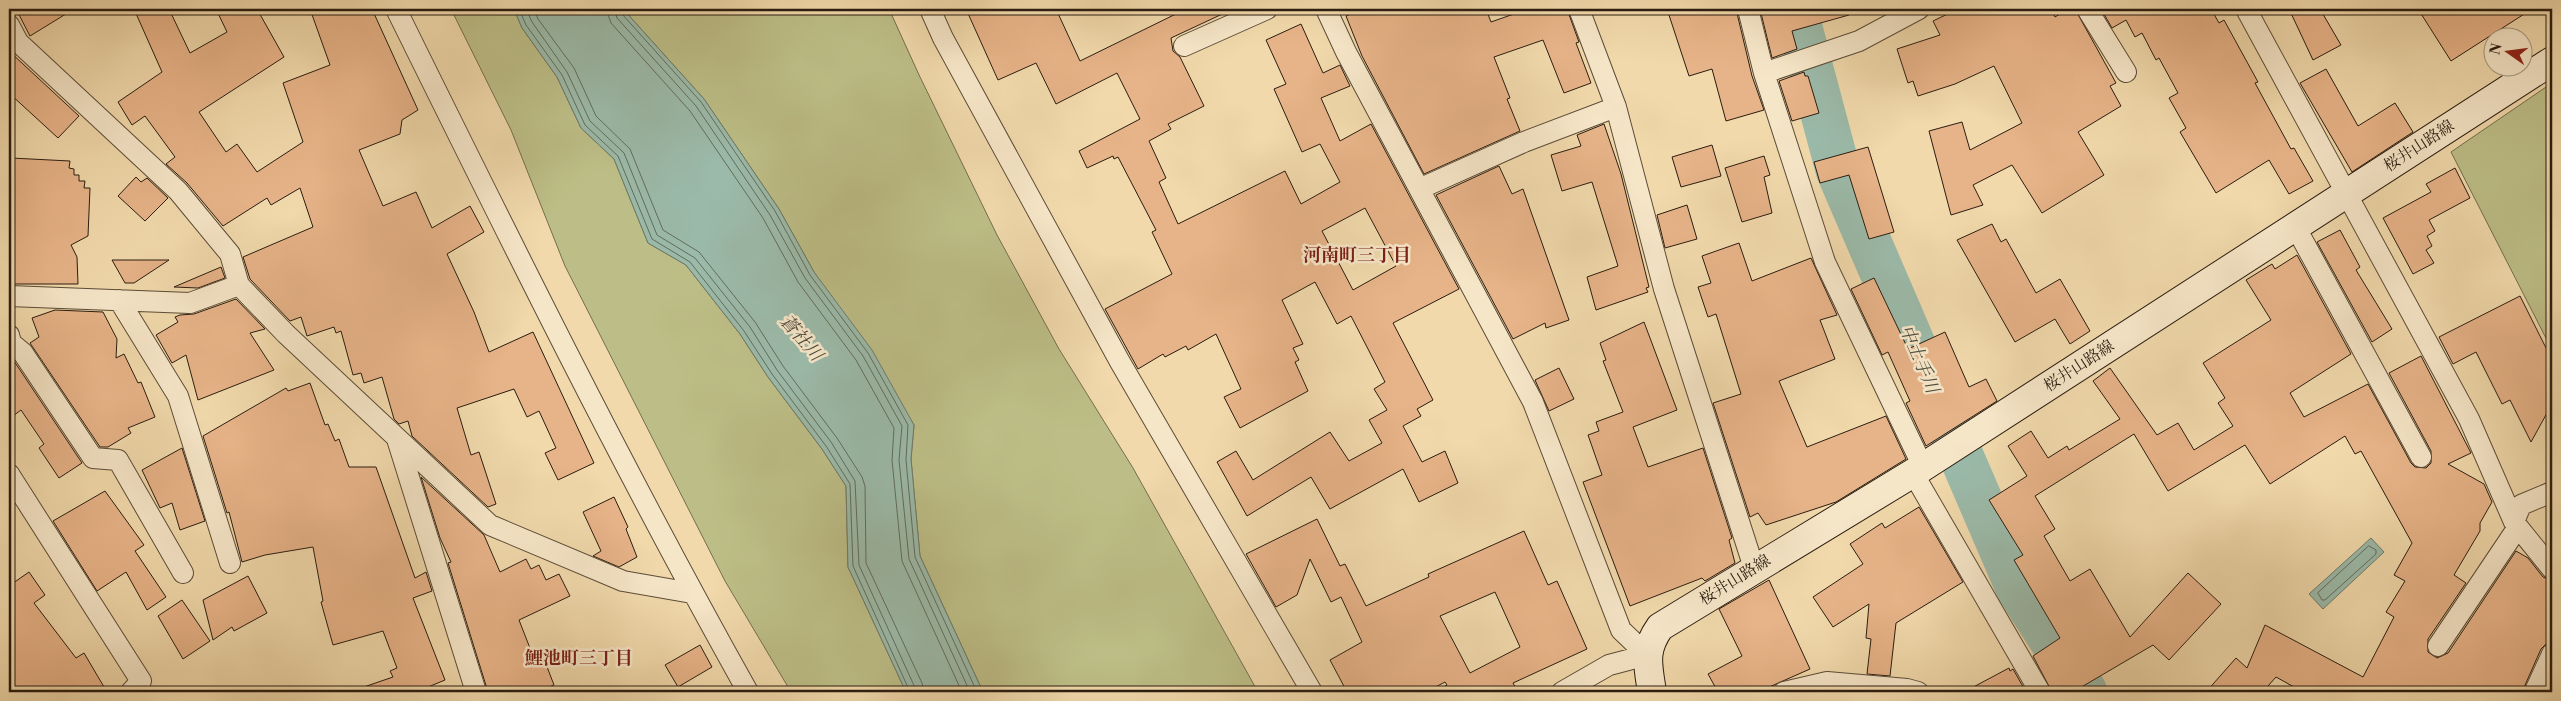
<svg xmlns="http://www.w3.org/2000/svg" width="2561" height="701" viewBox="0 0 2561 701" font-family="'Libre Bodoni','Noto Serif JP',serif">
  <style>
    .green { fill: #bdbe87; stroke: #746e4c }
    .water { fill: #9bbaa9; stroke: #6e7b6c }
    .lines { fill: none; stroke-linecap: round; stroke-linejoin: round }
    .shore { stroke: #626c5c; stroke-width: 1 }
    .river { stroke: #9bbaa9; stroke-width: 45 }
    .building { fill: #e7b388; stroke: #2a1d10; fill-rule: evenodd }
    .minor-casing { stroke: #5c4c37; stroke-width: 22 }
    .secondary-casing { stroke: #2a1d10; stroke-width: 30 }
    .minor { stroke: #f6e6c8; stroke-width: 20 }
    .secondary { stroke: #f6e6c8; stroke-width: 28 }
    .labels { text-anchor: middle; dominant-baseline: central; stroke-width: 5; stroke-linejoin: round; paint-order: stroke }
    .street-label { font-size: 16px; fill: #2a1d10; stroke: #f6e6c8 }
    .neighbourhood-label { font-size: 18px; font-weight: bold; fill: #7a1f14; stroke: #f6e6c8 }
    .water-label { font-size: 18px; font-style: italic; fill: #4c4c3e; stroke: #f6e6c8 }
  </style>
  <rect width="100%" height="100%" fill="#f1d9ab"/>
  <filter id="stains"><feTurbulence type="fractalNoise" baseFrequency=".004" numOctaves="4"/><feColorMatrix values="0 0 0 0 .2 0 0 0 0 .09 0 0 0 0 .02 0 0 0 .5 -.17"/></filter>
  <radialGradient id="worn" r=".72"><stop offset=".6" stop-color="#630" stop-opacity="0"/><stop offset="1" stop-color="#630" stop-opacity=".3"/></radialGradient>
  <path class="green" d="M451,9h63l8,19 35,49 24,51 33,31 34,84 38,22 54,69 28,43 54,72 24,37 2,81 58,125h-115l-66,-111 -160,-315 -54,-136z
    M623,9h266l31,68 77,158 62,114 74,119 125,224h-275l-63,-136 -9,-97 3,-34 -100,-153 -35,-63 -75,-110z
    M2549,85l3,7v258l-101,-198z"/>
  <path class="water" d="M514,9h109l81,90 75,110 35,63 58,78 42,75 -3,34 9,97 63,136h-77l-58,-125 -2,-81 -24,-37 -54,-72 -28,-43 -54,-69 -38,-22 -34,-84 -33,-31 -24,-51 -35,-49z
    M2371,538l13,14 -61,57 -14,-15z"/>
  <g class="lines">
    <path class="shore" d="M519,9l7,16 36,50 23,50 33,31 34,83 38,23 54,69 28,43 54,72 24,38 3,82 57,126
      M526,9l6,13 35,50 23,49 34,32 33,82 38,23 55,69 27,43 54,72 24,39 4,84 58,127
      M534,9l4,10 36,49 22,48 34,33 33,81 36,22 56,70 28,44 54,72 25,39 3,9 1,77 56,120 2,9
      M606,9l5,14 79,88 73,107 35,64 58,78 38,68 -2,32 10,101 60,131
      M614,9l3,9 79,88 74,109 35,63 58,78 39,70 -3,34 10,99 61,133
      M620,9l2,5 79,88 74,109 35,64 58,78 40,72 -2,35 9,97 62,135
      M2369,546l7,4v4l-51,46h-3l-4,-7z"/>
    <path class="river" d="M1795,9l43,161 180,418 67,104"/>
  </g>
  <path class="building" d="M16,9h58l-44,27z
    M134,9h35l21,44 37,-21 -11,-23h41l27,48 -85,55 27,40 11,-8 20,28 46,-30 -20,-59 47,-18 -20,-56h62l46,101 -16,10 -2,14 -41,16 24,56 33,-14 16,36 38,-22 14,26 -37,22 27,58 15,40 44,-20 61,131 -36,17 -13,-27 11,-5 -17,-37 -12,6 -13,-28 -57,19 14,47 8,-3 17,52 -8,3 -76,-71 -4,-15 -9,3 -5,-5 -12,-42 -18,6 -3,-10 -8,2 -12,-44 -5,2 -2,-6 -27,9 -6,-19 -11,4 -40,-42 -7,-22 70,-30 -13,-39 -29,17 -4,-7 -44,28 -36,-43 -21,-19 9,-7 -30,-41 -13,9 -14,-23 44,-30z
    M966,9h90l24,52 106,-52h47l-62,29 2,13 7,6 24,49 -36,18 3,5 -22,12 17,37 -7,4 19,42 107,-53 16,33 39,-22 -20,-38 -18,8 -28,-63 12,-5 -20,-44 35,-16 22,49 17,-8 10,21 -29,12 19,43 31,-17 88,165 -66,34 40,77 -16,9 4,7 -18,10 19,36 23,-11 13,32 -39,19 -16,-33 -73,40 -19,-32 -64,39 -30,-54 19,-11 17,29 77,-48 19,29 33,-18 -13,-23 18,-10 -13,-21 11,-7 -34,-66 -14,8 -22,-42 -33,18 21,44 -10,4 6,12 -4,2 13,29 -68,37 -16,-31 17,-8 -25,-55 -28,16 -2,-4 -21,11 -2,-3 -25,15 -33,-60 67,-35 -20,-42 4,-2 -38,-73 -4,2 -1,-3 -26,12 -8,-17 61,-32 -23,-46 -61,31 -20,-41 -38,17zM1365,208l31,58 -43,24 -31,-59z
    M1361,9h125l5,13 37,-13h39l12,33 -3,1 15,40 -27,10 -21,-53 -49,17 16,41 -3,1 13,32 -96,43 -62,-118 -16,-40z
    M1667,9h69l16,67 12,34 -38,11 -14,-52 -23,7z
    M1760,9h89v6l-57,16 5,18 -25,9z
    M1958,9h93l4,8 13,-8h7l41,74 -6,3 11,20 -43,26 26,43 -62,38 -30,-48 -39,20 10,20 -32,10 -22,-84 33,-9 8,28 52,-27 -28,-57 -39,18 -37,12 -5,-15 -5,2 -11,-34 43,-14 -7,-14z
    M2101,9h110l8,14 5,-3 34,62 -3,1 36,66 3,-1 19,33 -24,13 -20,-34 -53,33 -36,-61 6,-4 -17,-30 9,-5 -19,-35 -3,2 -14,-27 -7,4 -9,-17 -14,8z
    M2289,9h31l21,36 -28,15z
    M2418,9h114l-81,52z
    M9,51l70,65 -21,22 -49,-45z
    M2326,69l32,57 37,-23 18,29 -61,40 -52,-89z
    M1804,72l1,4h3l11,37 -27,8 -13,-40z
    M1604,124l17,50 28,113 -3,1 2,4 -52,18 -9,-33 31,-11 -26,-84 -30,9 -11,-36 30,-9 -4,-11z
    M1712,145l9,31 -40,11 -9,-30z
    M1868,147l26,85 -25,7 -20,-64 -29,8 -6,-21z
    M1764,156l6,19 -6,2 8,36 -30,9 -17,-54z
    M11,158l59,3 -1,7 5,1v6h5v6h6l-1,7h6l-2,48 -17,9 6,12 1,27h-69v-75z
    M1499,166l13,28 11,-5 46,131 -23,8 -1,-5 -32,16 -77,-144z
    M2455,168l15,30 -41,22 6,11 -8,5 5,10 -6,4 8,13 -21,11 -30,-56 48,-26 -5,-8z
    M136,177l5,5 6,-4 21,20 -23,23 -27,-25z
    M1687,205l10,34 -32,9 -8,-33z
    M1992,224l9,18 5,-3 30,54 24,-14 30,52 -20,13 -15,-25 -40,23 -58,-102z
    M2340,230l20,37 -4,3 36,59 -20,13 -55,-100z
    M1739,243l13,38 59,-23 26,57 -17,5 15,39 -56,22 28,66 79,-31 20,43 -70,43 -70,23 -8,-12 -8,4 -37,-114 28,-9 -25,-80 -8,3 -10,-30 13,-4 -9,-27z
    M2297,255l54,99 -61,39 14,24 64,-33 43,79 4,4 11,1 5,-5v-12l-42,-78 32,-17 50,97 -23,11 36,20 8,18 -12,21v8l-26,44 12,8 -38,56v13l9,6 11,-5 68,-102 12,7 15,19 9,4v61l-6,2 -5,5 -19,43h-219l-27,-15 -8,9 7,6h-69l30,-34 11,10 18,-43 98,52 31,-60 -8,-5 19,-31 -11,-6 18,-32 -51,-92 -6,3 -10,-18 -75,48 -25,-39 -77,46 -34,-57 -99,62 20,33 -11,7 26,45 20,-12 40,68 58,-64 33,31 -52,56 -16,-15 -80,47h-21l-19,-36 27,-18 -46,-78 9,-5 -34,-55 38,-24 -19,-30 23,-15 17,27 19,-12 2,4 51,-31 -27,-38 17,-13 47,67 21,-12 16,27 39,-24 -15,-23 7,-5 -22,-35 68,-43 -25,-40 26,-16 3,5z
    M112,260h57l-35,23h-9z
    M221,267l4,11 -27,10 -24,-1z
    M1874,278l34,71 37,-17 24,55 17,-8 11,22 -71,45 -20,-43 4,-2 -22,-49 -6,3 -31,-66z
    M2520,296l32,64v44l-21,38 -21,-42 -8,4 -26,-52 -23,12 -14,-27z
    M236,299l29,30 -15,4 24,37 -76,30 -12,-45 -14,8 -16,-28 22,-13 -3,-5 5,-2 14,-1z
    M55,310l48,2 14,27 -1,19 8,-4 14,29 3,-1 14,35 -27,11 3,5 -23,14h-8l-70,-104 9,-6 -7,-19z
    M1644,322l33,88 -44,17 15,40 55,-19 29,90 -3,2 6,23 -30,18 -3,-3 -72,28 -47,-124 19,-7 -14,-40 11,-4 -3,-9 27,-10 -20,-51 3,-1 -6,-17z
    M9,358l5,3 68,102 -23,15 -20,-30 5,-4 -23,-34 -12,9z
    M1559,368l15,31 -25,12 -14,-31z
    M310,383l15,42 3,-1 7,17 4,-2 10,28h27l39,111 11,-6 6,19 -19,7 32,82 -29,12h-57l-1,-3 35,-12 -3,-6 7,-3 -14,-37 -50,14 -12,-43 2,-1 -10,-54 -48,8 -23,7 -13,-50 -2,1 -24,-77 83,-48 2,3z
    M182,448l23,73 -25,9 -8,-27 -12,5 -18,-38z
    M421,477l63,58 16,37 26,-13 5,10 8,-4 7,15 13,-6 11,22 -51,24 16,41 9,-2 10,26 -17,7h-49l-40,-129 3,-1 -11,-24z
    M105,491l39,54 -9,6 31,46 -19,13 -21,-38 -29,19 -44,-70z
    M614,497l14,30 -2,2 11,28 -18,10 -26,-11 8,-5 -18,-39z
    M1919,507l44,75 -67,41 -6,53 -23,-2 4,-35 -5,-1 3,-34 -36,23 -20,-30 50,-33 -13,-20 32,-21 3,5z
    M1317,519l23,47 5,-2 21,42 63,-29 -1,-3 96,-43 24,54 9,-4 30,68 -74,34 5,9h-85l14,-7 -2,-3 -19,10h-79l-17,-32 32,-18 -21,-45 -10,5 -21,-43 -13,36 -21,12 -30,-53zM1495,592l25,55 -50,26 -30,-57z
    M29,572l16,23 -11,8 42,55 8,-5 23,39h-98v-106z
    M248,576l19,37 -33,18 -2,-4 -19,13 -10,-40z
    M1769,580l41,89 -52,23h-40l-10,-18 34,-18 -23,-47z
    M182,600l28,41 -27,18 -25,-43z
    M700,645l12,22 -34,20 -13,-22z
    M2009,668l1,3 3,-2 13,23h-62z"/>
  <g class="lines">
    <g class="minor-casing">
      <path id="minor" d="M396,9c113,229 227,460 352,683
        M930,9l13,29 177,324 192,330
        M1326,9l20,43 187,350 88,228 26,25
        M1579,9l37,98 48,182 90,279
        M1748,9l16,64 61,189 98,205
        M2087,9l39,63
        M2246,9l223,410 45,103
        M9,25l9,17 160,149 52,63 9,31 47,49 204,191 133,56 69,12
        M1184,46l83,-37
        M1764,73l95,-32 60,-32
        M1419,189l105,-47 92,-35
        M2295,226l126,231
        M9,296l181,7 49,-18
        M119,300l59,96 52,167
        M9,335l2,8 12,10 70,105 25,2 65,113
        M397,439l79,253
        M1913,473l127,219
        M9,474l132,207 -10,11
        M2552,492l-31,13 -7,17 38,47
        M2438,646l80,-119
        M2535,691l17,-37
        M1562,692l47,-27 38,-10
        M1784,692l43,-10 80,7 11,3"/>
    </g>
    <g class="secondary-casing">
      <path id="secondary" d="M1652,692c-4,-27 -9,-41 8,-65l263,-160 629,-406"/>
    </g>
    <use href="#minor" class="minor"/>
    <use href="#secondary" class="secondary"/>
  </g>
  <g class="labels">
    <g class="street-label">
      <text transform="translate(2419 146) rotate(-33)">桜井山路線</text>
      <text transform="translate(2079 366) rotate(-33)">桜井山路線</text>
      <text transform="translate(1735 580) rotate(-32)">桜井山路線</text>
    </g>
    <g class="neighbourhood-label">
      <text x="1357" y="255">河南町三丁目</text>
      <text x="579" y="658">鯉池町三丁目</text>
    </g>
    <g class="water-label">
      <text transform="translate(801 338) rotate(49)">蒼社川</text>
      <text transform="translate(1919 359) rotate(67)">中土手川</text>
    </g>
  </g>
  <rect width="2561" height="701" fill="none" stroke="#f1d9ab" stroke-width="30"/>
  <rect x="10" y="10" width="2541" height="681" fill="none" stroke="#2a1d10" stroke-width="2.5"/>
  <rect x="15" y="15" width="2531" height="671" fill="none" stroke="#2a1d10"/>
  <g transform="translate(2508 52) rotate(284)"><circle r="24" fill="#f6e6c8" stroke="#a4967e"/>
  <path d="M0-4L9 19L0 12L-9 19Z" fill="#8f2418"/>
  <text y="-8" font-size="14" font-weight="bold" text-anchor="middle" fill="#2a1d10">N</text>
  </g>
  <rect width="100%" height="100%" filter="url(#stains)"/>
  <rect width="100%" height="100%" fill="url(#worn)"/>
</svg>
